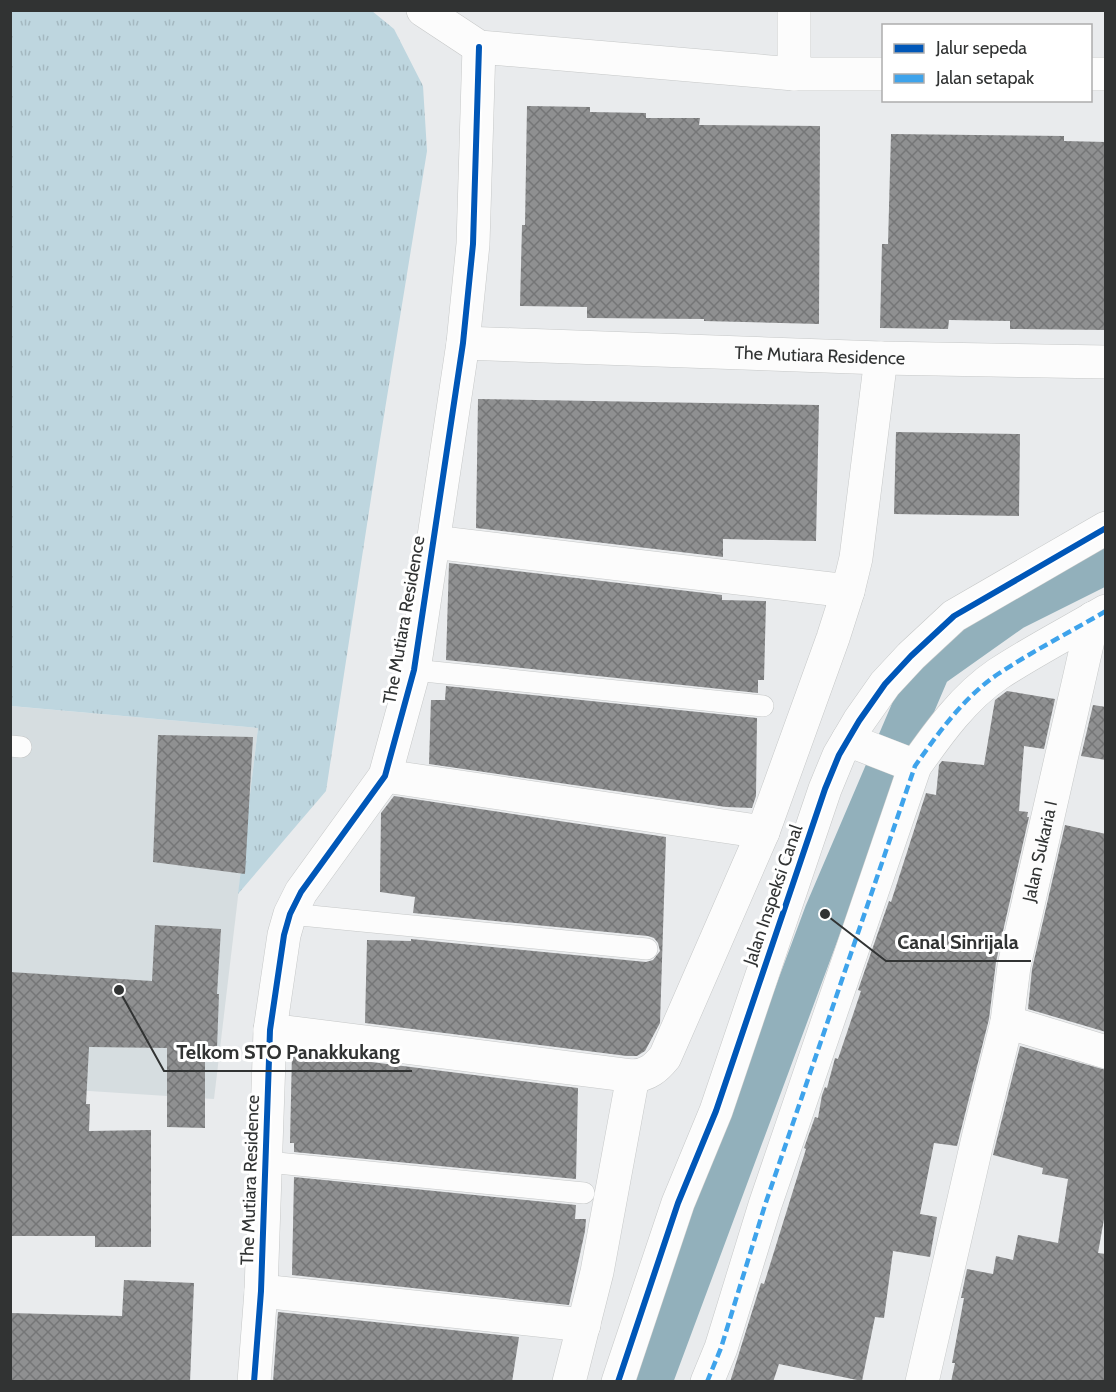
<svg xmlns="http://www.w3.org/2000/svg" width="1116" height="1392" viewBox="0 0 1116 1392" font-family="Cabin,sans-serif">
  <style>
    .built { fill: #d6dde0 }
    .grass { fill: url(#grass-tufts) }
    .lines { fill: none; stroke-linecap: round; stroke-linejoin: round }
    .canal { stroke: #92b0bb; stroke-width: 42 }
    .building { fill: url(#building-cross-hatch) }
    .service-casing { stroke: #c6c8c8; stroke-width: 22 }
    .minor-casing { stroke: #c6c8c8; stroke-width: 34 }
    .service { stroke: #fcfcfc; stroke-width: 21 }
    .minor { stroke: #fcfcfc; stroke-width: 33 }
    .quiet { stroke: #3ea3eb; stroke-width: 4.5; stroke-dasharray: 9 4.5; stroke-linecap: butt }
    .cycleway-casing { stroke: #fff; stroke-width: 10 }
    .cycleway { stroke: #0057b8; stroke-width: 6 }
    .labels { text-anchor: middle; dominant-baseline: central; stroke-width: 6; stroke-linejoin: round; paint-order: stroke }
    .street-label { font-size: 18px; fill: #313333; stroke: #fff }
    .leader { fill: none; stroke: #313333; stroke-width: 2 }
    .callout-dot { fill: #313333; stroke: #fff; stroke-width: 2 }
    .callout-label { font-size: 20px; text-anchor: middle; font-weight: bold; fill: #313333; stroke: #fff; stroke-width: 6; stroke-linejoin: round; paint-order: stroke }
  </style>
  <defs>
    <pattern id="grass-tufts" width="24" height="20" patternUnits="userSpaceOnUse" patternTransform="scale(1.5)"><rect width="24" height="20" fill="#bed6df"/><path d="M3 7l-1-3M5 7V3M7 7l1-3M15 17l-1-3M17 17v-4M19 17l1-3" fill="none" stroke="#a4b8c0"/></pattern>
    <pattern id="building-cross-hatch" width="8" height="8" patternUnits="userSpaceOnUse" patternTransform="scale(1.5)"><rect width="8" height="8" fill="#8f9091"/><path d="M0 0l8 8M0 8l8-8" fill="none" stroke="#757677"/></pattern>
  </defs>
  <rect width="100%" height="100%" fill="#e9ebed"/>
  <path class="built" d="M10,706l248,22 -44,371 -203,-13z"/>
  <path class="grass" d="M10,11h362l22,18 29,57 4,65 -47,289 -54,351 -88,103 20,-166 -247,-22z"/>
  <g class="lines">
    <path class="canal" d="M651,1382l174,-468 105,-246 82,-58 94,-47"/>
  </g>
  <path class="building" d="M527,106l63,1v5l56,1v5h54l-1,7 121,1 -1,198 -115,-3v-2l-117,-1v-11l-67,-1 2,-81h3z
    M891,134l173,2v5l42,1v188l-96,-1v-8l-61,-1 -1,9 -68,-1 2,-84h6z
    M478,399l341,6 -3,136 -93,-2v18l-247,-29z
    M896,432l124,2 -1,82 -125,-2z
    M449,563l273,32v5l44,1 -2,79h-6v13l-312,-33z
    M446,686l311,32 -1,78 -4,12 -26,-1 -297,-43 2,-64h14z
    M1007,691l48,8 -11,50 -20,-3 -5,65 9,1 -1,5h2l-33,145 -7,57 -32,127 -23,-3 -14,71 17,3 -7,40 -37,-6 -9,67 -9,-1 -13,64 -83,-17 -6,18h-43l31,-99 3,1 42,-135 -2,-1 11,-31 3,1 4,-23 3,-8 2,1 8,-30 3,1 23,-68 -3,-1 31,-89 2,1 35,-109 10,2 3,-30 3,-4 42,4 11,-65z
    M1093,705l13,2v53l-25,-4z
    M158,735l95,2 -8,137 -92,-12z
    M394,796l272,41 -6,186 -15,28 -8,5h-10l-262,-33 2,-83 44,1v-2l235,23 7,-2 7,-9 -2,-8 -4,-5 -6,-2 -235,-23 2,-16 -35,-5 1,-79z
    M1065,825l41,9v198l-78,-23 4,-40z
    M155,925l66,4 -4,65h2l-2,54h-12v80l-38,-1v-79l-78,-1 -3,57h4l-1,27 62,-1v117h-56v-11h-85v-264l142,9z
    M1020,1046l86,24v138l-8,45 8,1v128h-155l4,-19h-3l12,-65h-3l6,-29 26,5 3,-18 17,4 5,-25 40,8 10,-64 -26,-5 1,-6 -50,-13z
    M292,1052l286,36 -2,91 -282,-27v-9h-4z
    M294,1177l282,28 -1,14h11l-1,12 -16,74 -277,-30z
    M124,1280l70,3 -4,99h-180v-69l112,3z
    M278,1312l241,25 -7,45h-239z"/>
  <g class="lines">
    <g class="service-casing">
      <path id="service" d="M414,670l349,36
        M10,746l11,1
        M290,914l357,35
        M267,1162l317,31"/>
    </g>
    <g class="minor-casing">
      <g id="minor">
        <path d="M423,10l56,37 315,27h90"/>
        <path d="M794,74v-64"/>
        <path d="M1090,74h16"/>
        <path id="s1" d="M463,343l418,15 225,4"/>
        <path d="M433,542l415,49 8,-33 25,-200"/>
        <path d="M848,740l67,26"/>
        <path d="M385,776l378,56"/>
        <path d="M1007,1022l99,30"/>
        <path d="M270,1030l363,46c15,-1 23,-8 32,-19l98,-225 70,-194 15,-47"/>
        <path d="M261,1291l323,34"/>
        <path d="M254,1382l7,-91 9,-261 14,-95 6,-21 11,-22 84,-116 29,-106 49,-327 10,-99 6,-197"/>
        <path d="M569,1382l28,-110 36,-196"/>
        <path d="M618,1382l60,-179 38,-92 109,-322 14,-34 20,-34 26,-37 26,-28 43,-40 152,-88"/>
        <path d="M707,1382l14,-34 44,-143 150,-439c24,-34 49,-69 83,-92 35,-23 72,-42 108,-63"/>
        <path id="s2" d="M922,1382l57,-248 28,-112 7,-56 79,-348"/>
      </g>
    </g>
    <use href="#service" class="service"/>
    <use href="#minor" class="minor"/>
    <path class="quiet" d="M707,1382l14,-34 44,-143 150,-439c24,-34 49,-69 83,-92 35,-23 72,-42 108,-63"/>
    <g class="cycleway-casing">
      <path id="cycleway" d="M254,1382l7,-91 9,-261 14,-95 6,-21 11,-22 84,-116 29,-106 49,-327 10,-99 6,-197
        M618,1382l60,-179 38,-92 109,-322 14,-34 20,-34 26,-37 26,-28 43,-40 152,-88"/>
    </g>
    <use href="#cycleway" class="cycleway"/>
  </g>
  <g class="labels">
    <g class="street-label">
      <text stroke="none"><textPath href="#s1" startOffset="357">The Mutiara Residence</textPath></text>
      <text transform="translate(404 620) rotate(-80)">The Mutiara Residence</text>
      <text stroke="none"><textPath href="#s2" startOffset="544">Jalan Sukaria I</textPath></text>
      <text transform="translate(773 895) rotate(-71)">Jalan Inspeksi Canal</text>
      <text transform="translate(250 1180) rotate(-88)">The Mutiara Residence</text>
    </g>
  </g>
  <path class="leader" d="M825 914L886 961H1031M119 990L164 1071H412"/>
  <g class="callout-dot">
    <circle cx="825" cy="914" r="6"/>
    <circle cx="119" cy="990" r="6"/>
  </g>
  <g class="callout-label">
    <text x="958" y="949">Canal Sinrijala</text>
    <text x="288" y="1059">Telkom STO Panakkukang</text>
  </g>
  <rect width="1116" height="1392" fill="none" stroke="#313333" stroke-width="24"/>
  <rect x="882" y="24" width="210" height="78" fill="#ffffff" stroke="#adadad" stroke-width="1.5"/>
  <rect x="894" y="44" width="30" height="9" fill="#0057b8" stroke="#adadad" stroke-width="1.5"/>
  <text x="936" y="54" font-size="18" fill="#313333">Jalur sepeda</text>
  <rect x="894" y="74" width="30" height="9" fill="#3ea3eb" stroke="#adadad" stroke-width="1.5"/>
  <text x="936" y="84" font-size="18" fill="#313333">Jalan setapak</text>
</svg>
